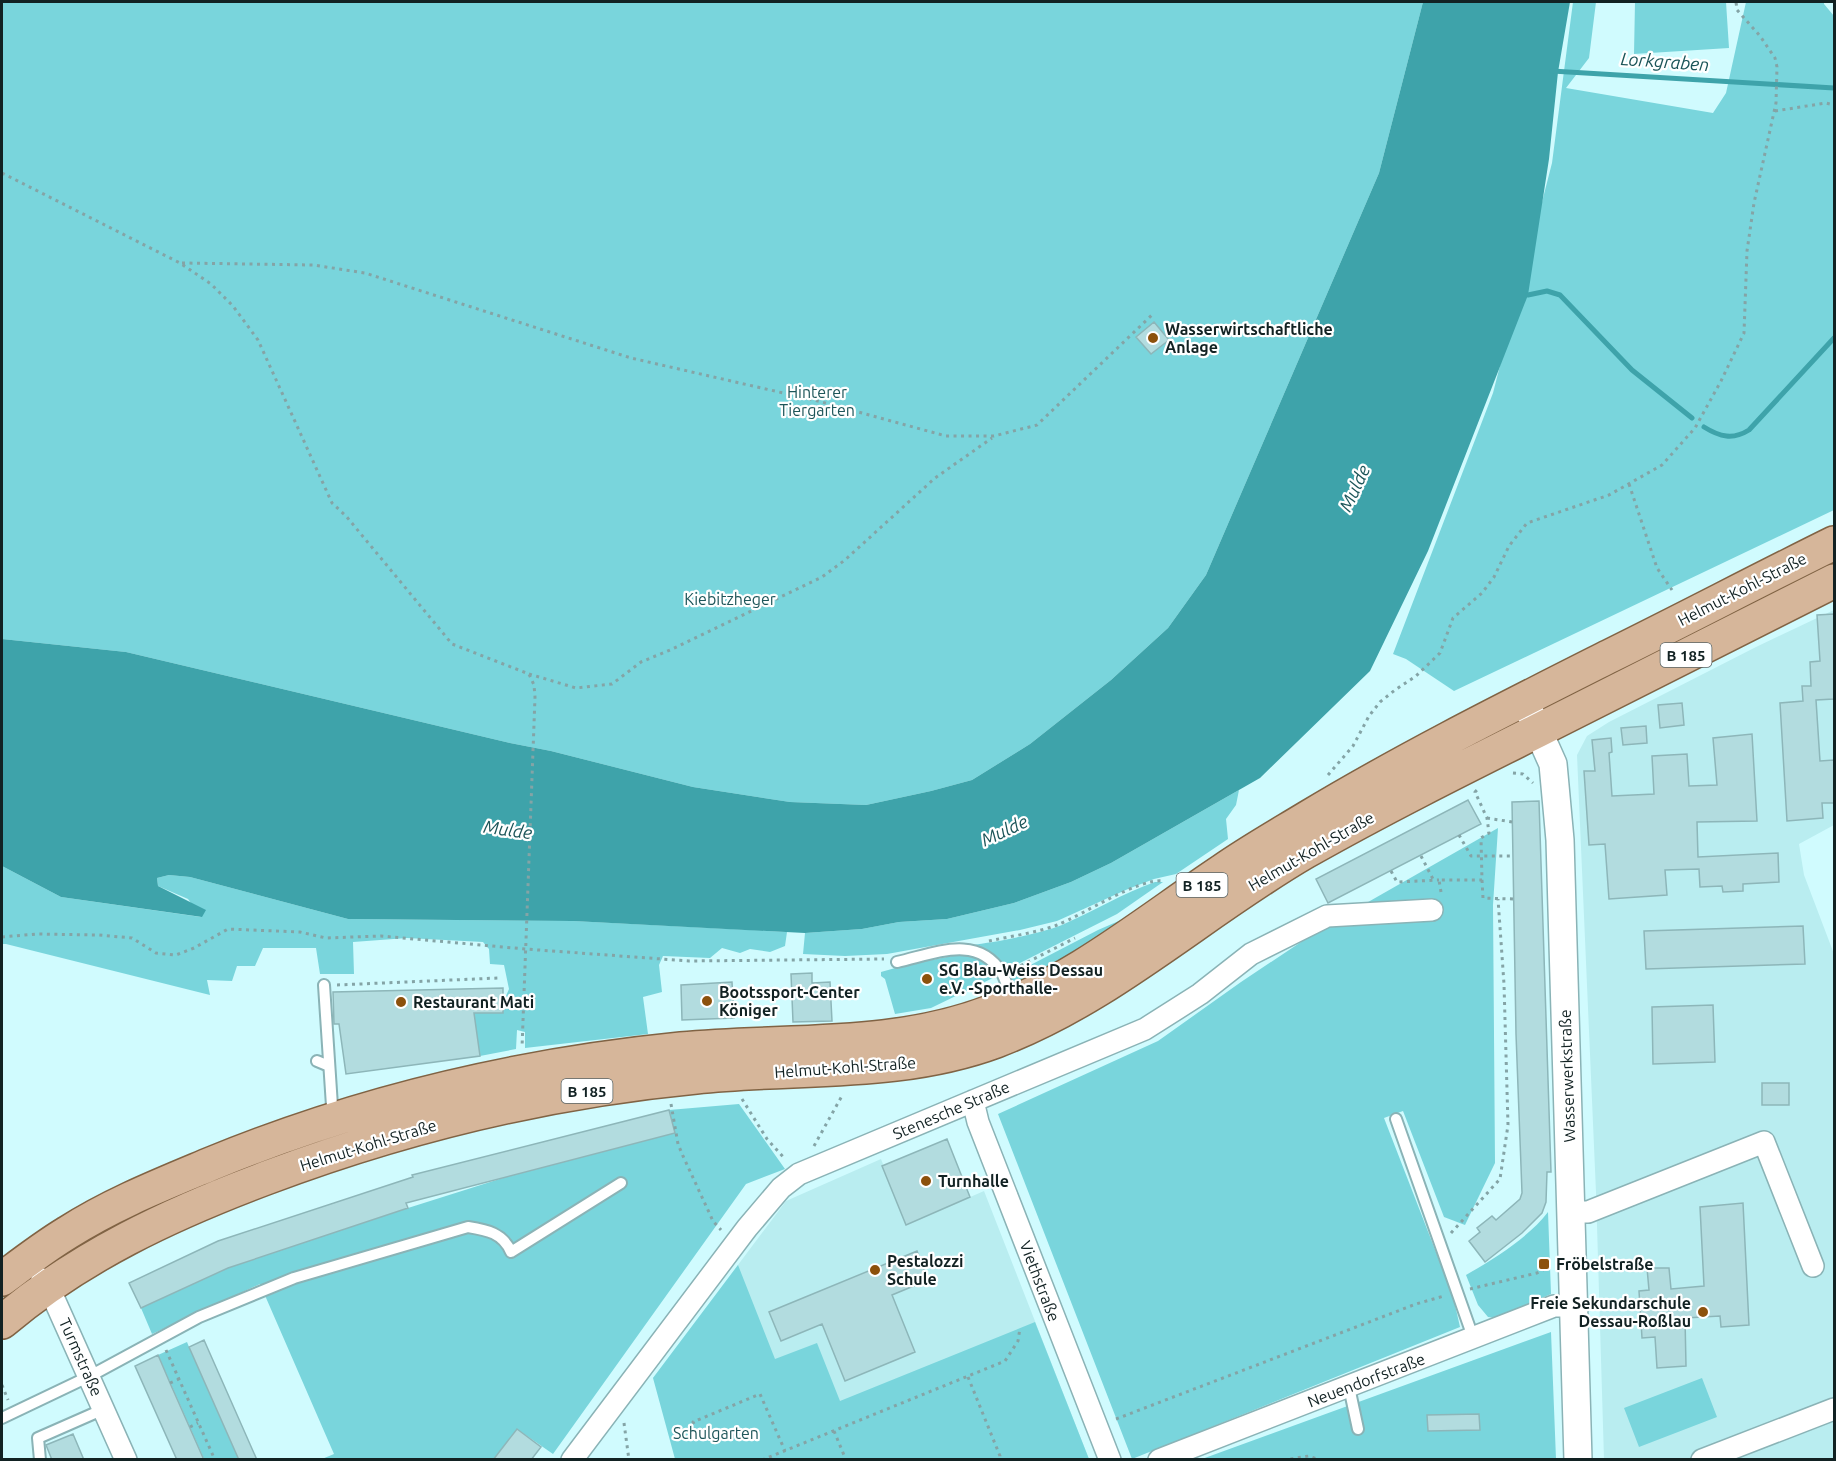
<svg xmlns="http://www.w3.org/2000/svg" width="1836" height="1461" viewBox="0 0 1836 1461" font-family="Ubuntu,sans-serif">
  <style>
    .built { fill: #b9edf0 }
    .green { fill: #79d5dc }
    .water { fill: #3ea3aa }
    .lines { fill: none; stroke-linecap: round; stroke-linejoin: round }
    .stream { stroke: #3ea3aa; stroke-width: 5 }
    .building { fill: #b2dcdf; stroke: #8db6b9; stroke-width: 1.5 }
    .service-casing { stroke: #8ab3b6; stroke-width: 14 }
    .minor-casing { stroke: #8ab3b6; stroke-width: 24 }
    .tertiary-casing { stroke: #8ab3b6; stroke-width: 30 }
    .primary-casing { stroke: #806344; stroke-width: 36 }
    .path { stroke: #84a4a6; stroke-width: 3; stroke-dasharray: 3 4.5; stroke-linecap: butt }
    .service { stroke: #fff; stroke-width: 10 }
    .minor { stroke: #fff; stroke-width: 21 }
    .tertiary { stroke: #fff; stroke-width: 27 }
    .primary { stroke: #d6b69a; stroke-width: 33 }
    .poi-dot { fill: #8c510c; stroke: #fff; stroke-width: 2 }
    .labels { text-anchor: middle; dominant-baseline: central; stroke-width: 4.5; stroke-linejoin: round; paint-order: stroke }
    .shield { fill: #fff; stroke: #596465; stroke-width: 1.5 }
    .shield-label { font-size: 15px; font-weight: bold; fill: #122223 }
    .poi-label { font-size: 16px; font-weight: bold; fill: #122223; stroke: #fff; text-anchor: start }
    .park-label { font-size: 16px; fill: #1e565a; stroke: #fff }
    .street-label { font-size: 16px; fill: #122223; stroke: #fff }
    .water-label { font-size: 18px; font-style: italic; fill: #1c5559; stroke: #fff }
  </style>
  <rect width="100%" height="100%" fill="#d0fbfe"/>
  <path class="built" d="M1834,610v215l-35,19 5,31 30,79v505h-230l-8,-267 -19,-437 10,-19 22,-14 147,-75z
    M881,1159l25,66 78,-34 105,268 -436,-81 133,-177z"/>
  <path class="green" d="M2,2h1421l-44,171 -173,402 -38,53 -57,52 -81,64 -58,36 -41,11 -65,14 -76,-3 -97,-15 -142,-36 -41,-8 -384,-91 -124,-13z
    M1573,2h23l-7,56 -23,30 147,25 13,-20 20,-91h78v2l10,12v494l-380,181 -48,-32 -13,-5 100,-261 59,-230z
    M1635,2h91l3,46 -95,6z
    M1239,790l-3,15 -10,14 2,20 -52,35 -22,5 -26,10 -71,32 -37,9 -133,24 -42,2 -42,-2 2,-21 57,-4 37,-7 48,-3 67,-16 57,-21 40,-19z
    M1498,828l-5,77 2,258 -30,62 -21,-8 -41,-106 -19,7 69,178 7,31 -328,132 -134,-345 160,-73 83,-59 78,-52z
    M2,866l59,31 140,20 -13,-18 -30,-13 -1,-8 12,-3 21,2 158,42 225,2 214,11 -2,14 -15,6 -20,-3 -10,4 -18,-5 -12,10 -47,-2 -4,9 3,27 -19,5 5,37 -123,14v-16l-8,-2 -1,19 -36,7 -7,-43h30v-10l6,-14 -5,-24 -14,-1 -1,-15 -6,-7 -76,-4 -54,4 1,32h-34l-4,-26h-53l-8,18h-18l-5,15 -25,-1 3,15 -204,-51h-4z
    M1155,882h8l-46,32 -111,56 -21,-20 -14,-5c26,-3 68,-11 91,-20 32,-14 61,-32 93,-43z
    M1121,920l-34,24 -69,40 -5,-1 -2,-7 2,-2 85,-44z
    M967,953l14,6 16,17 -66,32 -36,6 -10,-35 -4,-3v-4l25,-7z
    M739,1104l46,65 -39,15 -193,270 -36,-25 -21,27 3,3h-177l12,-5 -74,-170 -108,50 -11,-26 87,-40 180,-60 98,-31 168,-44 -5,-23z
    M1548,1212l3,82 -56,24 -7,-1 -10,-12 -12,-30c29,-17 62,-37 82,-63z
    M738,1265l37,94 42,-16 23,58 195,-79 54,137h-414l-22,-81z
    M1551,1332l5,127h-354z
    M187,1342l2,5 50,112h-35l-46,-104z
    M1702,1378l15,39 -78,30 -15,-39z"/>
  <path class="water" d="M1423,2h147l-12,70 -9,87 -21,136 -100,256 -58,120 -110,107 -149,85 -40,19 -57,21 -67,16 -48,3 -37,7 -57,4 -232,-12 -225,-2 -158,-42 -21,-2 -12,3 1,8 48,24 -4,7 -141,-20 -59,-31v-227l124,13 384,91 41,8 142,36 97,15 76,3 65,-14 41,-11 58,-36 81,-64 57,-52 38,-53 173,-402z"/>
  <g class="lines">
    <path class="stream" d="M1552,71l282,17
      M1528,295l19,-4 13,4 72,75 60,48
      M1704,427c16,10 29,13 45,3l85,-92"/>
  </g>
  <path class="building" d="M1154,322l15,18 -18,14 -15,-17z
    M1834,614v85l-18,1 4,61 14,-1v43h-12l1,15 -36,3 -7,-118 23,-2 -1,-15h9l-1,-24 10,-1 -3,-46z
    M1682,703l2,22 -24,3 -2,-23z
    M1646,726l1,17 -24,2 -2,-17z
    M1752,734l5,87 -60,1 1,35 80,-4 1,29 -36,2v7l-20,1 -1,-6 -22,1 -1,-18 -34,1 2,25 -58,4 -4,-55 -16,1 -5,-74h11l-3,-31 19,-2 1,14 -3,1 3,43 42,-2 -2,-38 35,-2 2,32 28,-1 -4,-47z
    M1468,800l13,24 -153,79 -12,-24z
    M1539,801l12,371h-4l-1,30 -4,11 -20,20 -37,29 -16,-21 11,-9 -3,-4 15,-12 4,4 24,-21 2,-6 -6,-159 -4,-232z
    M1803,926l2,38 -159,5 -2,-38z
    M812,973v10l18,-1 2,39 -39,1 -2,-48z
    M732,982l2,36 -52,2 -1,-35z
    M503,988v25h-29l6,43 -134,18 -7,-50h-5l-1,-32z
    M1713,1005l2,57 -62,2 -1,-57z
    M1762,1083h27v22h-27z
    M669,1110l6,23 -269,70 2,5 -180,60 -87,40 -12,-25 89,-42 195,-64 -1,-2z
    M947,1139l23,58 -64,28 -24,-59z
    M1743,1203l6,122 -28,2 -1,-11 -35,2 1,48 -29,2 -2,-31 -13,1 -3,-47 10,-1 -2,-22h22l2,21 33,-3 -4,-79z
    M917,1251l11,29 -36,15 23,57 -70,29 -23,-57 -41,17 -12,-29z
    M204,1340l53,120h-18l-50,-113z
    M158,1355l12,28 34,77h-27l-42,-94z
    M1479,1414l1,16 -52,1 -1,-16z
    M517,1429l24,18 -10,13h-38z
    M73,1434l11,26h-32l-6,-15z"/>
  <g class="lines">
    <g class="service-casing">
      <path id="service" d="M897,962c37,-8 80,-29 105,11 4,8 7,18 11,27
        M324,985l8,121 3,10
        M317,1061l12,5
        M1396,1119l77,218
        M1349,1387l9,42
        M2,1418l88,-42 109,-59 95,-39 174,-51c19,3 35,6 43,25l110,-69
        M40,1460l-2,-22 66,-29"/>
    </g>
    <g class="minor-casing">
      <path id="minor" d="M973,1101l5,21 132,338
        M1572,1212h16l176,-70 49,124
        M42,1279l12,20 72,161
        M572,1460l175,-232 34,-40 18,-14 346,-145 55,-35 51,-40 76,-38 105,-6
        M1159,1460l395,-154h19
        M1702,1460l132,-51"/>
    </g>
    <g class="tertiary-casing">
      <path id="tertiary" d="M1524,699l29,65 7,76 18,620"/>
    </g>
    <g class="primary-casing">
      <path id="primary" d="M2,1279c21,-16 42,-32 65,-46 45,-29 96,-49 146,-70 149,-61 307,-98 468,-114 103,-10 210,1 309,-37 85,-31 157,-91 232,-141 27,-19 57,-36 85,-53 98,-59 200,-110 303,-162 75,-37 149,-76 224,-113
        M2,1322c78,-66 168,-108 264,-144 138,-52 283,-87 430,-101 101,-11 203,0 300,-36 114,-43 204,-128 309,-189 76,-43 154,-82 232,-121 99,-50 198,-100 297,-150"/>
    </g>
    <path class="path" d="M1775,111l51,-8 8,2
      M2,173l178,90 31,21 22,22 25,34 74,163 14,13 106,128 77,30 5,11 1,12 -13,351
      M182,263l131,2 52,8 266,85 187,43 128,35h48l43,-11 117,-112
      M1629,484l28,84 15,22
      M529,674l47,14 36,-4 29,-22 29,-12 152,-73 23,-17 90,-82 57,-40
      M1513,773l10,1 10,9
      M1328,775l25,-29 16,-30 11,-14 15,-12 21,-14 24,-23 13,-35 29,-25 12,-16 15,-31 18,-23 82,-28 53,-30 33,-37 26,-47 23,-48 3,-82 7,-48 22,-100 1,-36 -2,-9 -15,-22 -23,-26 -1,-8
      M1487,818l25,4
      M1459,835l12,21h42
      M1421,856l13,25
      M1391,871l6,11 42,-2
      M1482,880l1,18 31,1
      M1441,892l-2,-12h43l-1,-42 8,-5 -2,-15 -12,-26 3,-3
      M2,937l35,-3 62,1 33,3 24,15 20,2 18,-7 34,-19 72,3 26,6 55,-2 144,13 164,12 195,-2
      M989,941c22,-5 47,-8 68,-16 26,-10 81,-47 106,-44
      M1014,969l61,-31
      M337,985l161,-7
      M742,1099l25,40 18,20
      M671,1104l7,40 5,12 30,65 8,9
      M814,1146l29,-52
      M1451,1233l49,-54 8,-54 -4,-141 -6,-85
      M1470,1289l67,-16 13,-7
      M166,1350l49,110
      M968,1377l32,79v4
      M170,1383l9,-4
      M2,1385l6,15
      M1116,1419l300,-115 28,-8
      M624,1423l5,37
      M694,1424l-1,-2 67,-28 25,57
      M190,1427l8,-4
      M834,1431l12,29
      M762,1460l243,-99 13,-20 2,-13
      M1283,1460l26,-4 10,4"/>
    <use href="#service" class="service"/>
    <use href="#minor" class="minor"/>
    <use href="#tertiary" class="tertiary"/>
    <use href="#primary" class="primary"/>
  </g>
  <g class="poi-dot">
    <circle cx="1153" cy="338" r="6"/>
    <circle cx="927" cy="979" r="6"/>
    <circle cx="707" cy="1001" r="6"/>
    <circle cx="401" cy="1002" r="6"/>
    <circle cx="926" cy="1181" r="6"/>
    <rect x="1538" y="1258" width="12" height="12" rx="3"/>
    <circle cx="875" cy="1270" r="6"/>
    <circle cx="1703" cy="1312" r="6"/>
  </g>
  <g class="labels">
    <g class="shield">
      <rect x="1660.5" y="643" width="51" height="24" rx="4.5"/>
      <rect x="1176.5" y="873" width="51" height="24" rx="4.5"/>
      <rect x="561.5" y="1079" width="51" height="24" rx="4.5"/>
    </g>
    <g class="shield-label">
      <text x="1686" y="655">B 185</text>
      <text x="1202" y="885">B 185</text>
      <text x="587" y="1091">B 185</text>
    </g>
    <g class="poi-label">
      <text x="1165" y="329">Wasserwirtschaftliche<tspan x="1165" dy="18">Anlage</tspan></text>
      <text x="939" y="970">SG Blau-Weiss Dessau<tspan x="939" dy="18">e.V. -Sporthalle-</tspan></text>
      <text x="719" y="992">Bootssport-Center<tspan x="719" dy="18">Königer</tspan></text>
      <text x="413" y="1002">Restaurant Mati</text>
      <text x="938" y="1181">Turnhalle</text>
      <text x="887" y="1261">Pestalozzi<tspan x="887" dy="18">Schule</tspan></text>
      <text x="1556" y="1264">Fröbelstraße</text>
      <text x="1691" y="1303" text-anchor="end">Freie Sekundarschule<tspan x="1691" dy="18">Dessau-Roßlau</tspan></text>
    </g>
    <g class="park-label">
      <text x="817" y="392">Hinterer<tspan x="817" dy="18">Tiergarten</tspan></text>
      <text x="730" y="599">Kiebitzheger</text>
      <text x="716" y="1433">Schulgarten</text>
    </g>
    <g class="street-label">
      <text transform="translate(1742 589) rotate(-27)">Helmut-Kohl-Straße</text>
      <text transform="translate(1311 851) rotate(-30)">Helmut-Kohl-Straße</text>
      <text transform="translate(845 1067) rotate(-4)">Helmut-Kohl-Straße</text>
      <text transform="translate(1567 1076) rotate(-92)">Wasserwerkstraße</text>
      <text transform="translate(951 1110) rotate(-23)">Stenesche Straße</text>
      <text transform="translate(368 1145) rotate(-17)">Helmut-Kohl-Straße</text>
      <text transform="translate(1040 1281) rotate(69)">Viethstraße</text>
      <text transform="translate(81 1357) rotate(66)">Turmstraße</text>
      <text transform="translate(1366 1380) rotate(-21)">Neuendorfstraße</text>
    </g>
    <g class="water-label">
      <text transform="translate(1665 61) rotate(4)">Lorkgraben</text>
      <text transform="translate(1354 488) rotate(-65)">Mulde</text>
      <text transform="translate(508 829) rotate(8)">Mulde</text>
      <text transform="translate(1004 830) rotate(-25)">Mulde</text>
    </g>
  </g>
  <rect width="1836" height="1461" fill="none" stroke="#122223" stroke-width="6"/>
</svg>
